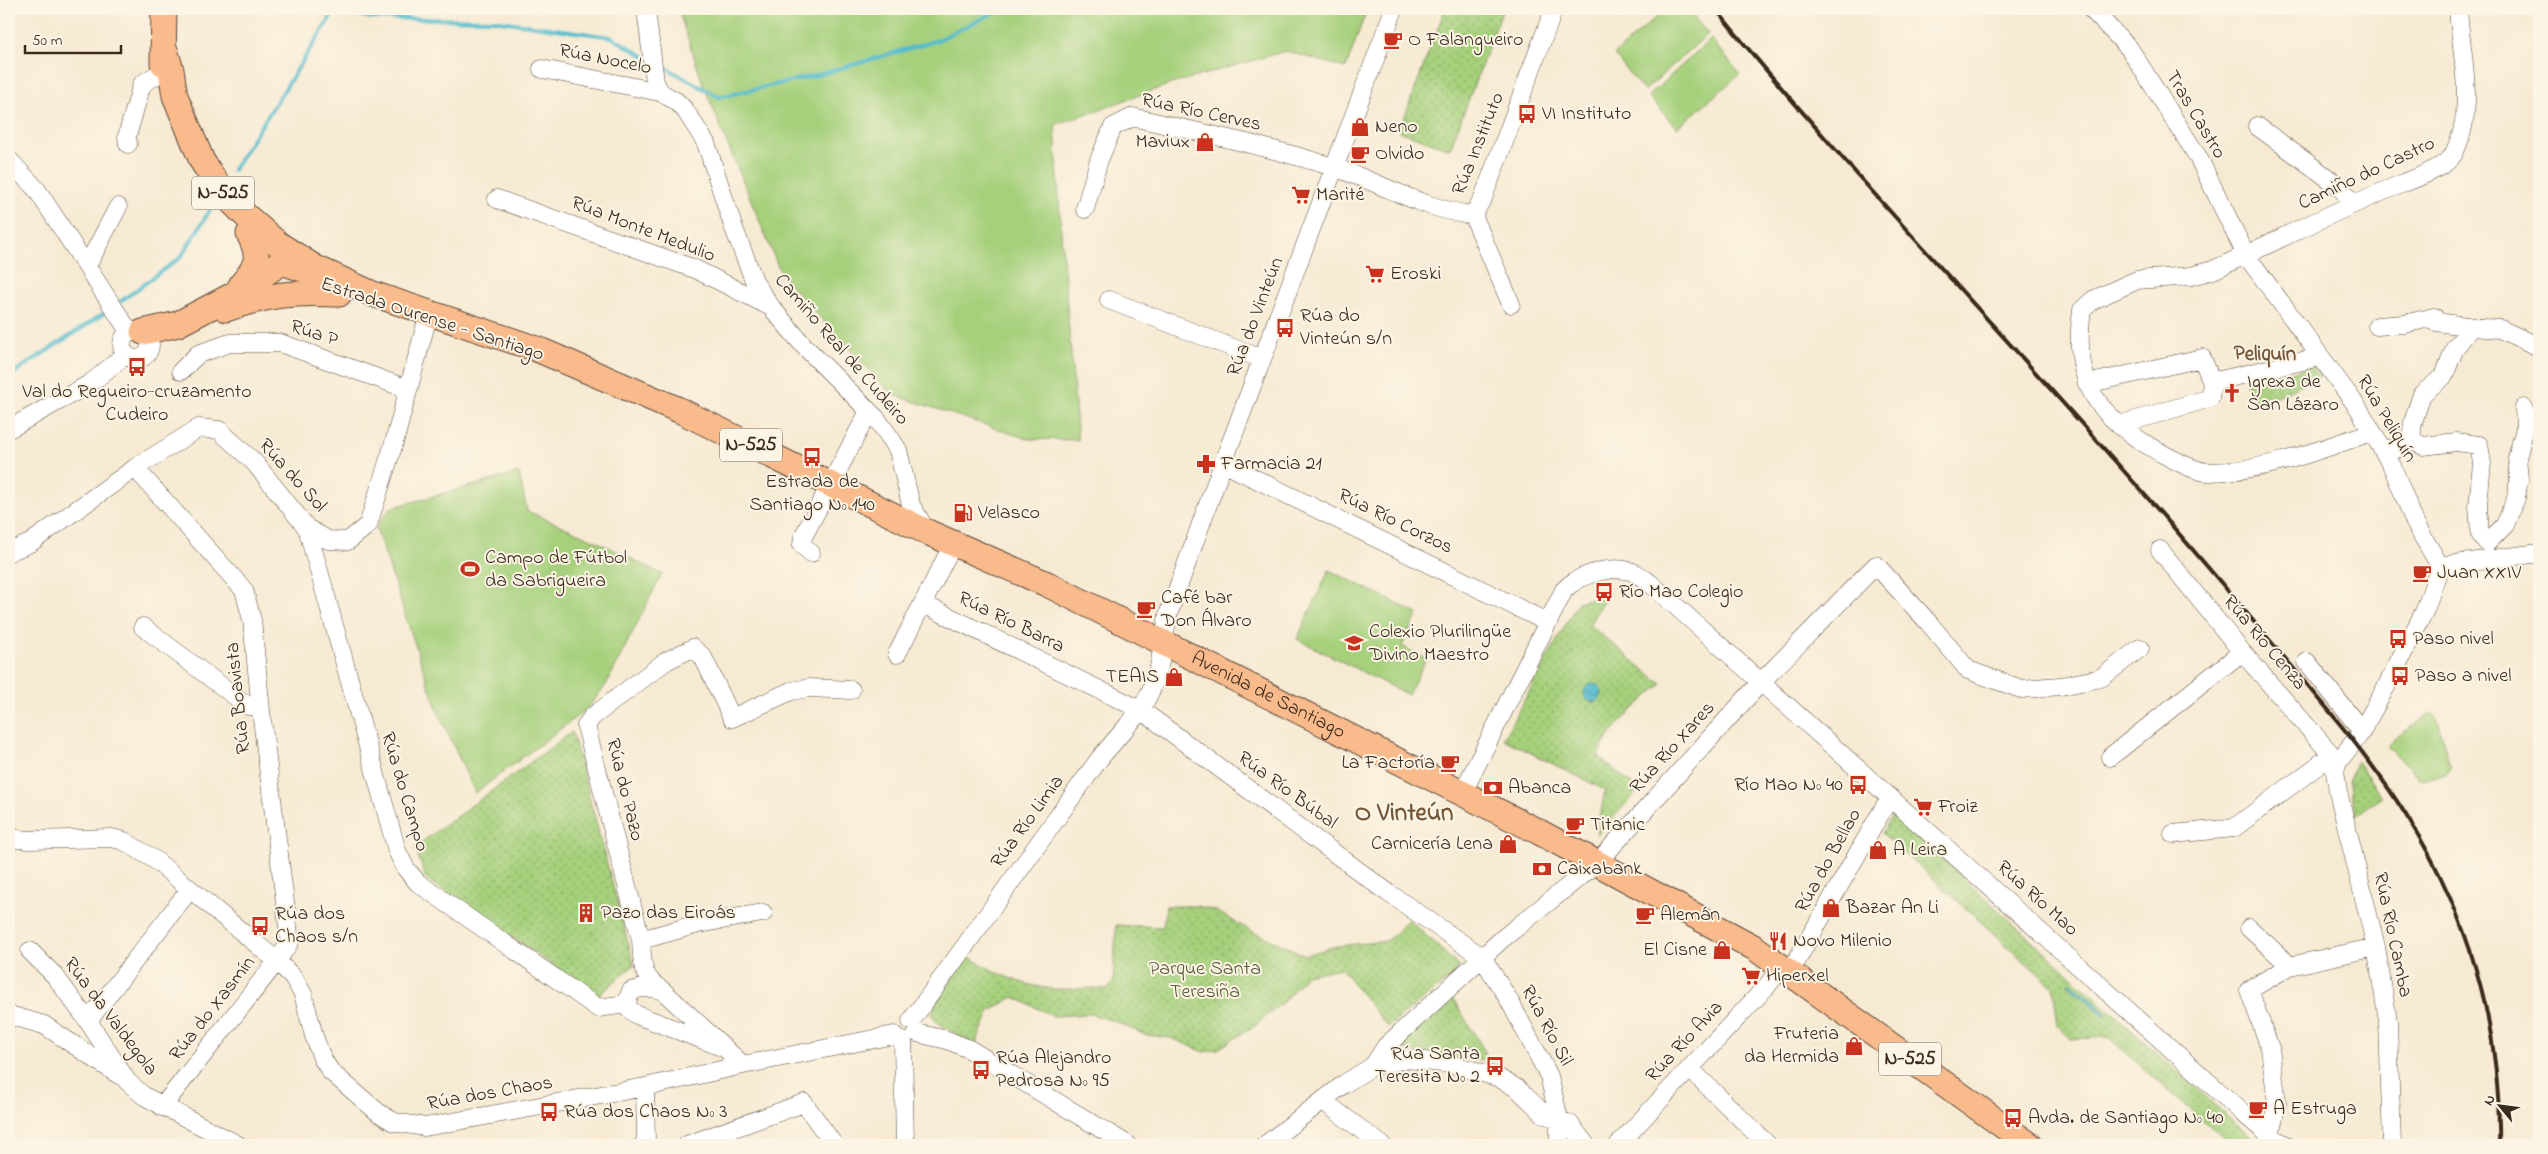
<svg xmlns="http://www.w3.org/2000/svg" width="2548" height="1154" viewBox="0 0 2548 1154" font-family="'Indie Flower',sans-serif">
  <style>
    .grass { fill: #a6d07c; stroke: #707d4d }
    .park { fill: url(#park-dots); stroke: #707d4d }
    .water { fill: url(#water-waves); stroke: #467276 }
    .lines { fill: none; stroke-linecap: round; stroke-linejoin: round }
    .stream { stroke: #51bbcd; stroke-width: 4 }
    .minor-casing { stroke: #574739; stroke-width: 19 }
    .highway-casing { stroke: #574739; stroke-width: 27 }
    .minor { stroke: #fff; stroke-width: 18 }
    .highway { stroke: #fabb8c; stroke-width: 25 }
    .rail { stroke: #3b2a1e; stroke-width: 4 }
    .labels { text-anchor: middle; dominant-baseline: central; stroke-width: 4; stroke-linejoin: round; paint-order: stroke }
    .shield { fill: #fcf5e5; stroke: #75675a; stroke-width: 1 }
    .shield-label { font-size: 19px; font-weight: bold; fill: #3b2a1e }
    .poi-label { font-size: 20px; fill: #3b2a1e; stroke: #fcf5e5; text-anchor: start }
    .street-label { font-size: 20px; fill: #3b2a1e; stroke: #fcf5e5 }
    .park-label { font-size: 20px; fill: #565436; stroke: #fcf5e5 }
    .neighbourhood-label { font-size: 21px; font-weight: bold; fill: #735738; stroke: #fcf5e5 }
    .district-label { font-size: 25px; font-weight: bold; fill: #735738; stroke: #fcf5e5 }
  </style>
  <defs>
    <pattern id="park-dots" width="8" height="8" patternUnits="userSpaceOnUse" patternTransform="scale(1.25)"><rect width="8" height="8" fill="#a6d07c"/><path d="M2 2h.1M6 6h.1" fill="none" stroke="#88a965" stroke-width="1.8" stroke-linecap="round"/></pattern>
    <pattern id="water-waves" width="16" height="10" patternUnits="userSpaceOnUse" patternTransform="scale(1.25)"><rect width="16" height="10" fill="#51bbcd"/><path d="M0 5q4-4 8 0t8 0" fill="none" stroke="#4498a6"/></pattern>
  </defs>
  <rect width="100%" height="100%" fill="#fcf5e5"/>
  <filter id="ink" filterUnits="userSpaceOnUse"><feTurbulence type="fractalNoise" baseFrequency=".02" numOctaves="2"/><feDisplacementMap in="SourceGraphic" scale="10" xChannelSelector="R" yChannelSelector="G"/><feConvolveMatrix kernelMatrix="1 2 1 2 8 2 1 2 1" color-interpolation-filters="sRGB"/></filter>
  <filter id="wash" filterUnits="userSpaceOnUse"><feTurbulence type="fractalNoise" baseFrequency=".0096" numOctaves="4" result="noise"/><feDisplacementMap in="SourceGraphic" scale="20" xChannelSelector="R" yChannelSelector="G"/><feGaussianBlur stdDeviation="1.12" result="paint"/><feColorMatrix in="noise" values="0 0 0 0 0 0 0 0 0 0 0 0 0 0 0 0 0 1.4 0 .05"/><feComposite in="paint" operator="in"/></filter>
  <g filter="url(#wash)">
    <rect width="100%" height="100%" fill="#f7ead3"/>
    <path class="grass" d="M678,9h689l-21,59 -60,-17 -115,33 -116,41 6,108 17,207 -50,-1 -137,-45 -109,-118 -79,-192z
      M1665,9h22l21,25 -64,57 -30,-36z
      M1711,39l29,35 -63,54 -29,-32z
      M519,473l8,38 67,29 68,34 -56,111 -19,24 -112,84 -39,-86 -60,-179 14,-20z
      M1329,570l89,44 -16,32 24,13 -18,36 -111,-56z
      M2428,715h6l4,5 12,48 -4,7 -27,4 -10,-13 -21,-18 6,-9z"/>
    <path class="park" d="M1445,9h58l-53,140 -51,-18z
      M2311,367l12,8 -67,30 -11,-22z
      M1608,594l-19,31 73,59c-25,21 -48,40 -64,70l2,4 39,32 -42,45 8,-45 -102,-51 75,-137z
      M572,732l62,233 -36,31 -172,-117 -11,-32z
      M2357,761l25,36 -26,18 -7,-34z
      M1893,815l357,322 2,8h-21l-123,-108 -37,2 -13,-13 -5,-39 -171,-154z
      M1166,906h31l19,5 37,21 52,23 31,-9 50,-5 9,-7 13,-15 51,47 -4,8 -67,53 -47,-59 -35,7 -22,26 -28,24 -38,24 -14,3 -33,-14 -26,-3 -31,-14 -23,-7 -38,2 -39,-19 -24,14 -15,34 -39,-23 -4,-7 3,-13 33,-46c27,17 53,30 86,33 18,1 35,-2 54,0l5,-7 3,-57 47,2z
      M1452,997l34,56 -5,7 -45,-4 -43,-8z"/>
    <path class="water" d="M1584 693a9 9 0 1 1 18 0a9 9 0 1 1-18 0Z
      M2070,981l37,32 -2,3 -37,-32z"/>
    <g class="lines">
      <path class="stream" d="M336,9l36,9 121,2 118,17 35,20
        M659,64l60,33 95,-21 124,-36 63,-31
        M233,170l103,-161
        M121,301l60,-44 29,-47
        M9,376l94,-62"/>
    </g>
  </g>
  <g filter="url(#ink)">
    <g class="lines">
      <g class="minor-casing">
        <path id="minor" d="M646,9l9,73 5,10 16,9 9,9 21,33 27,83 22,57 16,24 33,39 72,72 15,21 7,11 13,55 16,27
          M2091,9l38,39 69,109 48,98 113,154 33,57 24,59 24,41
          M542,69l118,23
          M2257,126l83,61 13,16
          M128,144l-1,-8 15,-52 21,-13
          M9,160l28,30 93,143
          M497,199l198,70 76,38
          M1085,209l14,-49 14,-33 20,-10c67,16 135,29 200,50 47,15 91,43 140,48l10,-17 71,-189
          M1473,215l38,89
          M87,266l31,-59
          M1109,300l153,59
          M2377,326l27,-2 30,-7 2,5 38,5
          M122 345a14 14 0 1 1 28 0a14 14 0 1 1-28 0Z
          M181,371l17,-17 32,-11h50l128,46
          M2212,382l108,-25
          M2087,384l115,-26 10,24
          M2119,425l91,-27 2,-16
          M9,429l82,-46 35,-29
          M2372,432c-51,17 -106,40 -162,40 -16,0 -35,-12 -49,-19 -62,-34 -90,-70 -79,-143l11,-10 44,-20 54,-4 22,-6c64,-29 126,-62 191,-87 12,-5 42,-16 49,-28 24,-45 8,-99 5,-146
          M2411,440l12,6 33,-4 23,3 3,18 -4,42 2,29 7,9
          M2382,449h15l14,-9 2,-18 9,-28 22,-18 11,-28 16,-21 29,2 39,18
          M1223,463l324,159
          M135,468l109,122 8,30 9,91 29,231 -13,19 -115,146
          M307,528l90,323 9,18 12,14 180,125 28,-4
          M2487,543l18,-18 11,-27 3,-19 -2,-21 8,-30 -1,-20
          M2160,550l82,102 96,110
          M9,552l21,-9 105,-75 64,-40 20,2 35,32 53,66 21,12 20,1 20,-16 26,-82 33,-123
          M811,553l-9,-8 1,-8 66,-126
          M2440,566l99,-13
          M923,604l218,106 246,182 95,65 27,43 40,76 10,43v26
          M143,627l105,79 12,-1
          M897,654l56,-110
          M2307,662l55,69
          M2110,757l132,-105
          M1462,794l102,-204c13,-14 41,-23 61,-20 10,1 17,7 25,13l594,531 26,22 16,9
          M2173,834l61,-6 98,-73
          M9,838l19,2 84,-2 12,3 31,19 122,101 16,16 10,17 11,42 8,22 9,14 48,41 15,9 31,5 220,-40 98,-22 151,-30
          M2249,928l41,38
          M641,940l57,-16 65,-11
          M30,951l25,25 33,45 39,60 17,15 94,49
          M1790,972l100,-175
          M626,1004l3,5 8,6 85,32
          M626,1004l5,-13c11,-4 20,-4 30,-1
          M9,1015l35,10 75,50
          M88,1021l102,-132
          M911,1021l189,-263 41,-48 11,-22 7,-21 9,-52 55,-152 171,-454
          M917,1033l30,7 22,9 159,96
          M903,1041l2,104
          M743,1065l-81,-75c-22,-14 -19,-25 -21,-50l-55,-214 6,-9 74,-56 27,-13 10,9 29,61 59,-27 18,-3 42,2
          M1373,1066l13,-20 115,-106 96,-77 164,-181 115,-117 52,57 40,48 53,19 40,-3 40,-8 39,-30
          M1690,1069l78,76
          M1323,1101l59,44
          M643,1145l3,-2 -1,-56
          M687,1145l117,-42 30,42
          M1265,1145l79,-61 29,-18 34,-7 43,5 47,13 21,12 26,25 26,10 16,21
          M1618,1145l149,-159 15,-20
          M2268,1145l9,-42 -7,-55 -21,-58 41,-24 86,-19
          M2392,1145l-4,-124 -12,-74 -38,-155 -3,-21 3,-9 22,-28 26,-47 39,-77 15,-44"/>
      </g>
      <g class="highway-casing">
        <g id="highway">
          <path id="s1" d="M164,47l7,23 4,26 27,65 21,32 23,23 32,28 36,23 59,27 164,55 142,61 248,122 120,52 492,248 216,116 275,197"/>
          <path d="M163,63l1,-54"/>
          <path d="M241,285c17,-20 20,-28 8,-51"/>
          <path d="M226,309c44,-15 67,-17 113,-15"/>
          <path d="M143,332l35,-8 53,-28 51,-34 26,9"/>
        </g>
      </g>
      <use href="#minor" class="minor"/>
      <use href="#highway" class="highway"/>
      <path class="rail" d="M1716,9c46,59 97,115 147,172 127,143 258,282 381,429 71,85 149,167 197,268 40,84 60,174 58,267"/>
    </g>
  </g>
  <defs>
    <g id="cafe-bare" transform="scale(1.5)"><path d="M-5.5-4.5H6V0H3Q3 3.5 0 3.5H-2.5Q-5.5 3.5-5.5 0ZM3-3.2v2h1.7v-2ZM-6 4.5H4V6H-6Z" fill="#c8321e" stroke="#fcf5e5" stroke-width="2.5" paint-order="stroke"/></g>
    <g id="bus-bare" transform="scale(1.5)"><path d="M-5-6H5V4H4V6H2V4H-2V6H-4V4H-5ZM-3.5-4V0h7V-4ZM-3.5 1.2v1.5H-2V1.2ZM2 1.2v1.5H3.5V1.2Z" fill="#c8321e" stroke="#fcf5e5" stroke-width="2.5" paint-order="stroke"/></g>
    <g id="shop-bare" transform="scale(1.5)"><path d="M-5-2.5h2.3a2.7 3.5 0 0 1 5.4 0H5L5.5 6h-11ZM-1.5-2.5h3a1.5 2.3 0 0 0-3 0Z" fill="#c8321e" stroke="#fcf5e5" stroke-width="2.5" paint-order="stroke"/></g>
    <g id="supermarket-bare" transform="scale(1.5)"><path d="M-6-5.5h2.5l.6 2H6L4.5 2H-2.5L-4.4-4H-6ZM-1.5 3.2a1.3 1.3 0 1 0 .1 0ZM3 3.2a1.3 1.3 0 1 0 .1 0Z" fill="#c8321e" stroke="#fcf5e5" stroke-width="2.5" paint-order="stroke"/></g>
    <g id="church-bare" transform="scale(1.5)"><path d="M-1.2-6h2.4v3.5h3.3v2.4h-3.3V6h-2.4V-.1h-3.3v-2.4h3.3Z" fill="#c8321e" stroke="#fcf5e5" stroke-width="2.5" paint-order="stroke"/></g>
    <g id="pharmacy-bare" transform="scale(1.5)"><path d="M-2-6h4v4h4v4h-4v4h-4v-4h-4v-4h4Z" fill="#c8321e" stroke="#fcf5e5" stroke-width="2.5" paint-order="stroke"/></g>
    <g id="fuel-bare" transform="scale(1.5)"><path d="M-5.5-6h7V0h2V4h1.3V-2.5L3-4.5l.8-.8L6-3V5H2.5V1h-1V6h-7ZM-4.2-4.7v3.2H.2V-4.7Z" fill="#c8321e" stroke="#fcf5e5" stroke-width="2.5" paint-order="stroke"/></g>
    <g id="stadium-bare" transform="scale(1.5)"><path d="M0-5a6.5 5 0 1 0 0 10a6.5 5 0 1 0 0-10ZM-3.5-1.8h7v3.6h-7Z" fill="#c8321e" stroke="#fcf5e5" stroke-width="2.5" paint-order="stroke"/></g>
    <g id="school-bare" transform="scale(1.5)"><path d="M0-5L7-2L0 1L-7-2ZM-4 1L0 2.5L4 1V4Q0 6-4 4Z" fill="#c8321e" stroke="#fcf5e5" stroke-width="2.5" paint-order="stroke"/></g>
    <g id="bank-bare" transform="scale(1.5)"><path d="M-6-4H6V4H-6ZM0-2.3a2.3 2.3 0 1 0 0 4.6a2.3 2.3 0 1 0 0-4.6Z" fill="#c8321e" stroke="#fcf5e5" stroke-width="2.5" paint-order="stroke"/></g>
    <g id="building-bare" transform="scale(1.5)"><path d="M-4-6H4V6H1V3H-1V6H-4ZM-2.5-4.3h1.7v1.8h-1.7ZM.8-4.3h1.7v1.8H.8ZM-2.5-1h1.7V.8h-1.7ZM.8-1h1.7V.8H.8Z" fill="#c8321e" stroke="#fcf5e5" stroke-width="2.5" paint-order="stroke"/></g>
    <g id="restaurant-bare" transform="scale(1.5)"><path d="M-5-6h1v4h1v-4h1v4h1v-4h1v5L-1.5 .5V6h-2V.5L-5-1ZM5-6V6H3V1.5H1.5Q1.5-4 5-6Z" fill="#c8321e" stroke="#fcf5e5" stroke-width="2.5" paint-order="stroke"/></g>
  </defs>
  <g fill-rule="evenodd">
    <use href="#cafe-bare" x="1393" y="40"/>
    <use href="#bus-bare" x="1527" y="114"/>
    <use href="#shop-bare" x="1360" y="127"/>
    <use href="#shop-bare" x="1205" y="142"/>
    <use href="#cafe-bare" x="1360" y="154"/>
    <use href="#supermarket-bare" x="1301" y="195"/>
    <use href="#supermarket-bare" x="1375" y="274"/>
    <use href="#bus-bare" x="1285" y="328"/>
    <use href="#bus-bare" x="137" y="367"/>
    <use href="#church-bare" x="2232" y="393"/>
    <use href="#bus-bare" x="812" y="457"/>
    <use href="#pharmacy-bare" x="1206" y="464"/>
    <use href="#fuel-bare" x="963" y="513"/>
    <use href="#stadium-bare" x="470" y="569"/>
    <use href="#cafe-bare" x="2422" y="573"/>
    <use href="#bus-bare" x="1604" y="592"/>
    <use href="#cafe-bare" x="1146" y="609"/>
    <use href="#bus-bare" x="2398" y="639"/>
    <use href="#school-bare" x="1354" y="643"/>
    <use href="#bus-bare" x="2400" y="676"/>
    <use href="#shop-bare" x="1174" y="677"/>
    <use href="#cafe-bare" x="1450" y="763"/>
    <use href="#bus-bare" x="1858" y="785"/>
    <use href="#bank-bare" x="1493" y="788"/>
    <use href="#supermarket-bare" x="1923" y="807"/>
    <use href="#cafe-bare" x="1575" y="825"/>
    <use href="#shop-bare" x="1508" y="844"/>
    <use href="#shop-bare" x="1878" y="850"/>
    <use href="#bank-bare" x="1542" y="869"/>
    <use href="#shop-bare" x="1831" y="908"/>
    <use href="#building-bare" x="586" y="913"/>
    <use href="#cafe-bare" x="1645" y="915"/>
    <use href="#bus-bare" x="260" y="926"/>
    <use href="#restaurant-bare" x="1778" y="941"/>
    <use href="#shop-bare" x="1722" y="950"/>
    <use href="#supermarket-bare" x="1751" y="976"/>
    <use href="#shop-bare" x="1854" y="1046"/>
    <use href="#bus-bare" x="1495" y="1066"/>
    <use href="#bus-bare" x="981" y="1070"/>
    <use href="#cafe-bare" x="2258" y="1109"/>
    <use href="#bus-bare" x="549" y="1112"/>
    <use href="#bus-bare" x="2013" y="1118"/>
  </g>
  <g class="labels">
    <g class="shield">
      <rect x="192" y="176.5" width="62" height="33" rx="4"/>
      <rect x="720" y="428.5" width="62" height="33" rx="4"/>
      <rect x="1879" y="1042.5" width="62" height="33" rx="4"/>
    </g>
    <g class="shield-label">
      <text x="223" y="193">N-525</text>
      <text x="751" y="445">N-525</text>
      <text x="1910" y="1059">N-525</text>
    </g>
    <g class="poi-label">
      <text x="1408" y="40">O Falangueiro</text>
      <text x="1542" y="114">VI Instituto</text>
      <text x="1375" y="127">Neno</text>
      <text x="1190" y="142" text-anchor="end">Maviux</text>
      <text x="1375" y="154">Olvido</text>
      <text x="1316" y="195">Marité</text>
      <text x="1390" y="274">Eroski</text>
      <text x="1300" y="316">Rúa do<tspan x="1300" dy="23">Vinteún s/n</tspan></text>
      <text x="2247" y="382">Igrexa de<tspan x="2247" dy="23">San Lázaro</tspan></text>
      <text x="137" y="392" text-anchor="middle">Val do Regueiro-cruzamento<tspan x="137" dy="23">Cudeiro</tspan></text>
      <text x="1221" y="464">Farmacia 21</text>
      <text x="812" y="482" text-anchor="middle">Estrada de<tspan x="812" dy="23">Santiago Nº 140</tspan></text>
      <text x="978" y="513">Velasco</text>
      <text x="485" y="558">Campo de Fútbol<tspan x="485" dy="23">da Sabrigueira</tspan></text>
      <text x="2437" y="573">Juan XXIV</text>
      <text x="1619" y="592">Río Mao Colegio</text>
      <text x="1161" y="598">Café bar<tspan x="1161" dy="23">Don Álvaro</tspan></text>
      <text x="1369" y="632">Colexio Plurilingüe<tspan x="1369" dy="23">Divino Maestro</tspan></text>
      <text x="2413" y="639">Paso nivel</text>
      <text x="2415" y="676">Paso a nivel</text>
      <text x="1159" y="677" text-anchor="end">TEAIS</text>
      <text x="1435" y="763" text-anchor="end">La Factoría</text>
      <text x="1843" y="785" text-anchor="end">Río Mao Nº 40</text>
      <text x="1508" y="788">Abanca</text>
      <text x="1938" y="807">Froiz</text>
      <text x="1590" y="825">Titanic</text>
      <text x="1493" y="844" text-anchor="end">Carnicería Lena</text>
      <text x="1893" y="850">A Leira</text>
      <text x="1557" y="869">Caixabank</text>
      <text x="1846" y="908">Bazar An Li</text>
      <text x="601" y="913">Pazo das Eiroás</text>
      <text x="275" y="914">Rúa dos<tspan x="275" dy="23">Chaos s/n</tspan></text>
      <text x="1660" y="915">Alemán</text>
      <text x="1793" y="941">Novo Milenio</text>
      <text x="1707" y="950" text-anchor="end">El Cisne</text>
      <text x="1766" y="976">Hiperxel</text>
      <text x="1839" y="1034" text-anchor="end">Fruteria<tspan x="1839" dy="23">da Hermida</tspan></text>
      <text x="1480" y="1054" text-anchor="end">Rúa Santa<tspan x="1480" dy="23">Teresita Nº 2</tspan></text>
      <text x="996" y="1058">Rúa Alejandro<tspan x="996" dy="23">Pedrosa Nº 95</tspan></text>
      <text x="2273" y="1109">A Estruga</text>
      <text x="564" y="1112">Rúa dos Chaos Nº 3</text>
      <text x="2028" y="1118">Avda. de Santiago Nº 40</text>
    </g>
    <g class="street-label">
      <text transform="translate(605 60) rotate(11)">Rúa Nocelo</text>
      <text transform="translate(1201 113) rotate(12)">Rúa Río Cerves</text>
      <text transform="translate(2195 115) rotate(59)">Tras Castro</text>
      <text transform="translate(1479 144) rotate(-68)">Rúa Instituto</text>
      <text transform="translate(2367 174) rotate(-25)">Camiño do Castro</text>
      <text transform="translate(643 230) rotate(21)">Rúa Monte Medulio</text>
      <text transform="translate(1256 317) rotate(-69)">Rúa do Vinteún</text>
      <text transform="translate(432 320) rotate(18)">Estrada Ourense - Santiago</text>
      <text transform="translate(314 334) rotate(18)">Rúa P</text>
      <text transform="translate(841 350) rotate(49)">Camiño Real de Cudeiro</text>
      <text transform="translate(2386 419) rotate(59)">Rúa Peliquín</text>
      <text transform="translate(292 476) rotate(48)">Rúa do Sol</text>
      <text transform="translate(1395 522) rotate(26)">Rúa Río Corzos</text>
      <text transform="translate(1011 623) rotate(26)">Rúa Río Barra</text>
      <text transform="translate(2264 643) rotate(50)">Rúa Río Cenza</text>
      <text stroke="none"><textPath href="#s1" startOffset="1324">Avenida de Santiago</textPath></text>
      <text transform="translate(239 698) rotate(-96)">Rúa Boavista</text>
      <text transform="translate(1673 748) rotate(-48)">Rúa Río Xares</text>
      <text transform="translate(624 790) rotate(76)">Rúa do Pazo</text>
      <text transform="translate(1287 791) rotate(36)">Rúa Río Búbal</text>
      <text transform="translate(404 792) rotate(73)">Rúa do Campo</text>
      <text transform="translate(1028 822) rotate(-54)">Rúa Río Limia</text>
      <text transform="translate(1829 861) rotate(-61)">Rúa do Bellao</text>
      <text transform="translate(2037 899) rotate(42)">Rúa Río Mao</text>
      <text transform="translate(2392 935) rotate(78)">Rúa Río Camba</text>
      <text transform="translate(213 1009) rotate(-52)">Rúa do Xasmín</text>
      <text transform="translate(110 1017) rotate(53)">Rúa da Valdegola</text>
      <text transform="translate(1546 1026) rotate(62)">Rúa Río Sil</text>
      <text transform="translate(1685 1042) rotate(-47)">Rúa Río Avia</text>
      <text transform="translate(490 1094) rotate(-10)">Rúa dos Chaos</text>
    </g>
    <g class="park-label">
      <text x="1205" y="969">Parque Santa<tspan x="1205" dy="23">Teresiña</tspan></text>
    </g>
    <g class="neighbourhood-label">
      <text x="2265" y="355">Peliquín</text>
    </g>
    <g class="district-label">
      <text x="1404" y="814">O Vinteún</text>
    </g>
  </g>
  <rect width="2548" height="1154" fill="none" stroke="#fcf5e5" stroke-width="30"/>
  <g transform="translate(2500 1106) rotate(299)" stroke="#fcf5e5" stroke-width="4" paint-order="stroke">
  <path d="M0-4L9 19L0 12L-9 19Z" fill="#3b2a1e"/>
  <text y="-8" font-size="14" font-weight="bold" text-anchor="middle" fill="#3b2a1e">N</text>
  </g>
  <path d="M25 45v8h96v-8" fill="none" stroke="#3b2a1e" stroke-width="2.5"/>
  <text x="32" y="45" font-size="15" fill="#3b2a1e" stroke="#fcf5e5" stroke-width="4" paint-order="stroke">50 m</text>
</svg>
